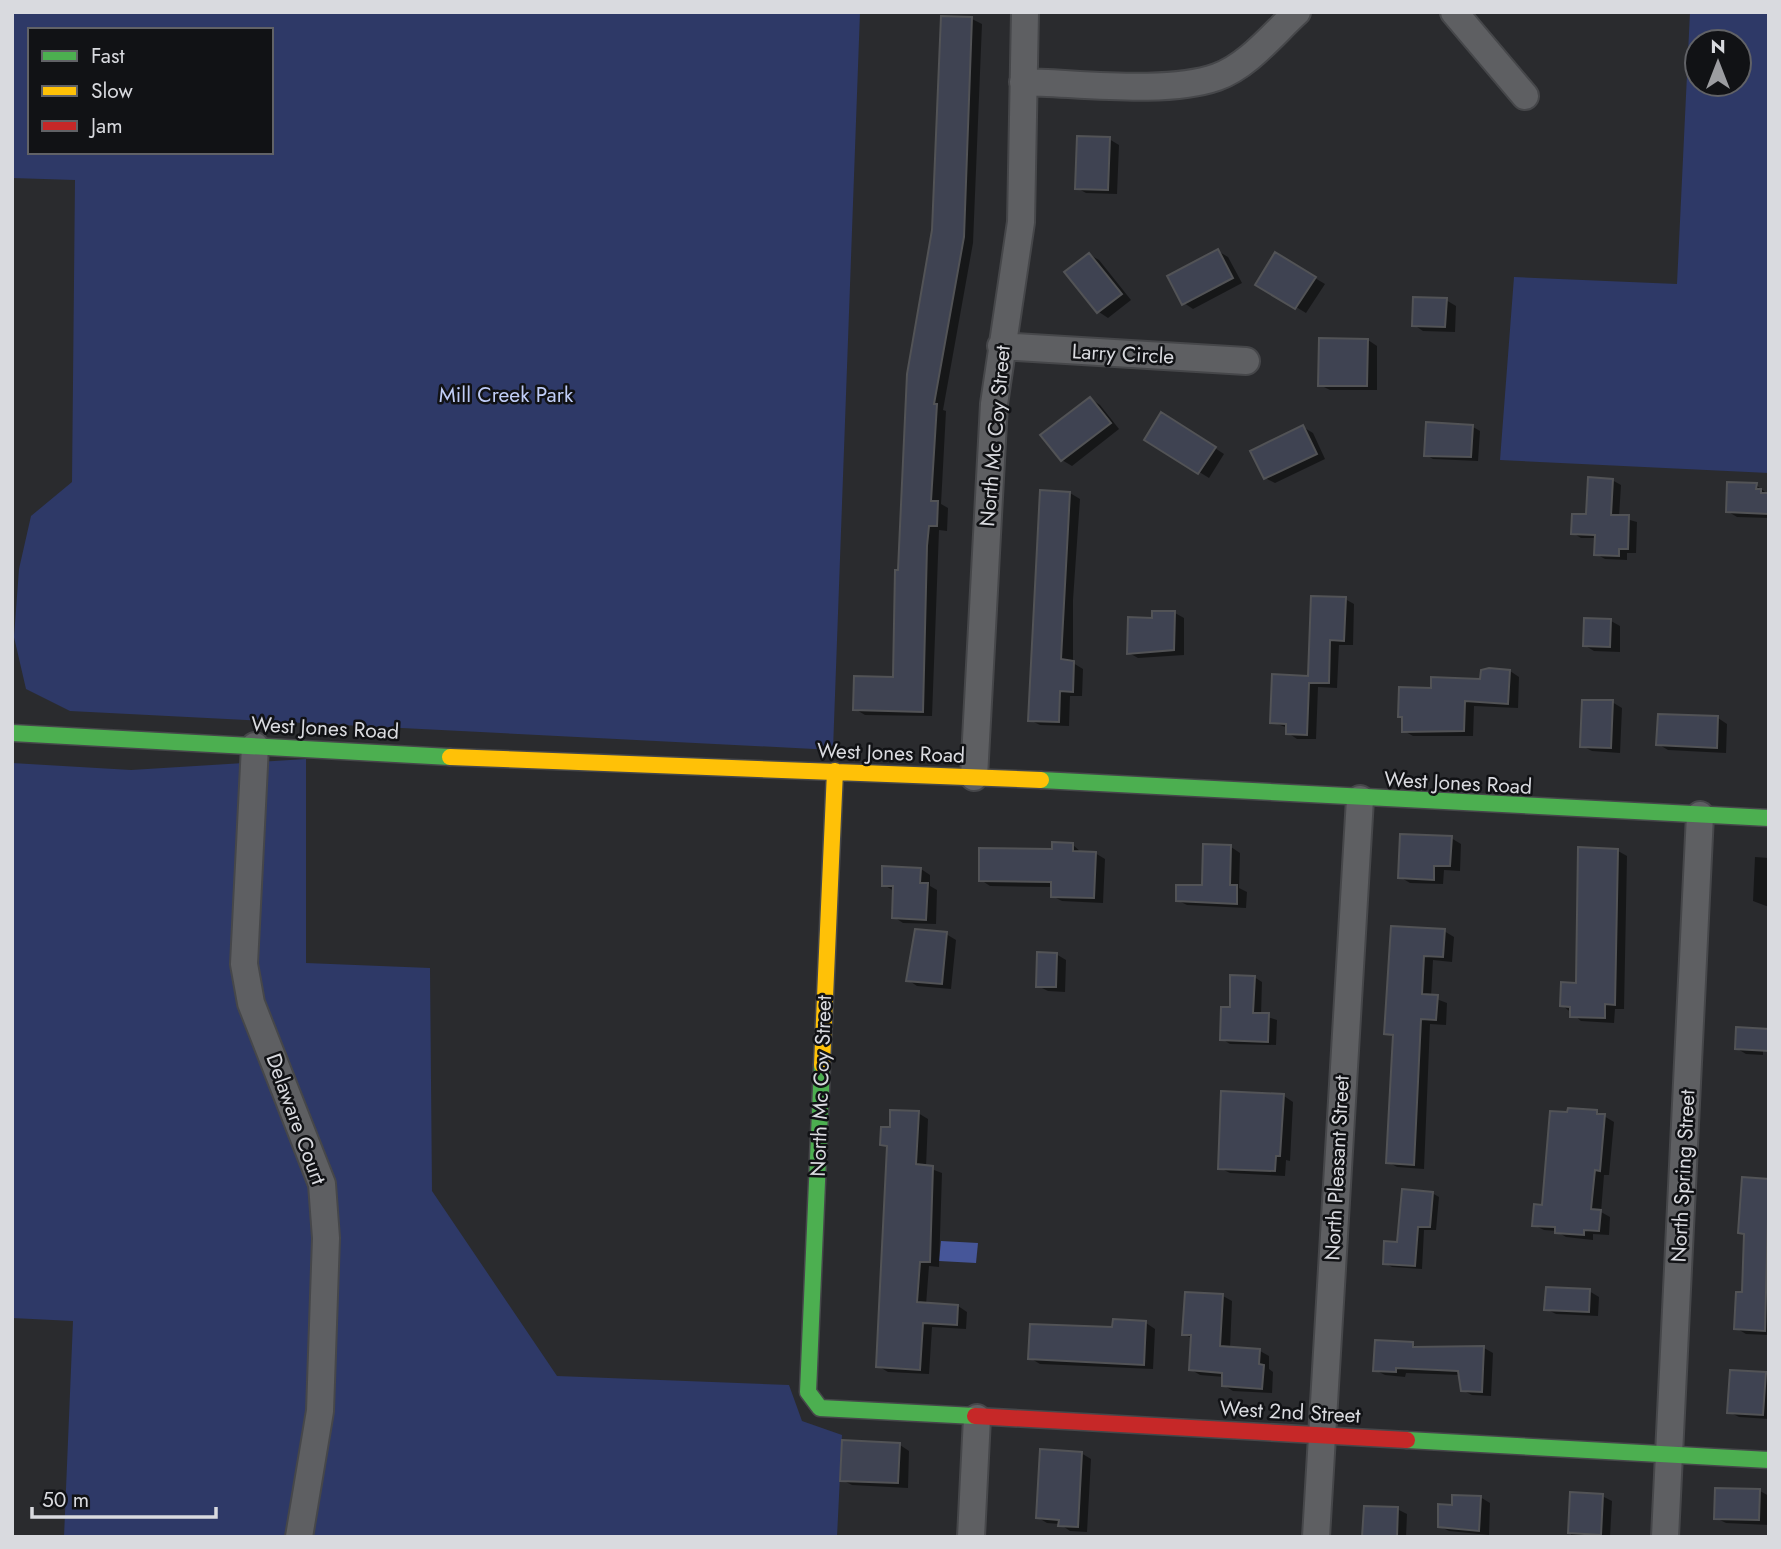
<svg xmlns="http://www.w3.org/2000/svg" width="1781" height="1549" viewBox="0 0 1781 1549" font-family="Jost,sans-serif">
  <style>
    .green { fill: #2e3967; fill-rule: evenodd }
    .water { fill: #465699 }
    .shadow { fill: #0007 }
    .building { fill: #3f4352; stroke: #525356; stroke-width: 2 }
    .lines { fill: none; stroke-linecap: round; stroke-linejoin: round }
    .street-casing { stroke: #46474a; stroke-width: 30 }
    .fast-casing { stroke: #46474a; stroke-width: 19 }
    .slow-casing { stroke: #46474a; stroke-width: 19 }
    .jam-casing { stroke: #46474a; stroke-width: 19 }
    .street { stroke: #5e5f62; stroke-width: 26 }
    .fast { stroke: #4caf50; stroke-width: 16 }
    .slow { stroke: #ffc107; stroke-width: 16 }
    .jam { stroke: #c62828; stroke-width: 16 }
    .labels { text-anchor: middle; dominant-baseline: central; stroke-width: 5; stroke-linejoin: round; paint-order: stroke }
    .street-label { font-size: 21px; fill: #d9dadf; stroke: #111215 }
    .park-label { font-size: 21px; fill: #c0cdf7; stroke: #111215 }
  </style>
  <rect width="100%" height="100%" fill="#2a2b2e"/>
  <path class="green" d="M12,12h848l-27,738 -763,-39 -44,-22 -12,-52 5,-68 12,-53 41,-34 3,-302 -63,-2zM30,30h241v122h-241z
    M1690,12h79v461l-269,-13 14,-183 163,7zM1697,42h42v42h-42z
    M306,759v204l124,5 2,223 125,185 232,9 13,36 40,14 -5,102h-773l9,-216 -61,-3v-555l119,7z"/>
  <path class="water" d="M941,1241l37,2 -2,20 -37,-2z"/>
  <path class="shadow" d="M972,19l10,5 -9,219 -30,167 3,1 -5,93 7,4 -1,23 -8,-1 -7,186 -67,-1 -10,-6 39,-30 5,-107z
    M1109,139l10,6 -2,49 -31,-1 -9,-5z
    M1218,251l10,6 14,26 -49,26 -9,-6z
    M1090,255l9,5 32,40 -23,18 -9,-6 -32,-40z
    M1276,255l49,29 -19,29 -48,-29z
    M1446,300l10,6 -1,26 -32,-1 -9,-6z
    M1368,340l9,6v44h-47l-10,-5z
    M1091,399l9,6 19,24 -47,37 -10,-6z
    M1172,420l52,34 -15,24 -63,-39z
    M1303,427l10,6 12,26 -50,24 -10,-5z
    M1473,427l7,4 -2,30 -45,-2 -7,-4z
    M1612,480l9,5 -2,32 18,5 -1,31h-9v7l-22,-1 -9,-5 1,-16h-16l-8,-5z
    M1756,485l13,10v23l-32,-1 -10,-6z
    M1042,492l28,1 10,6 -7,101v63l10,6 -1,27h-12l-1,30 -29,-1 -10,-5z
    M1345,599l9,5 -1,41h-14l-2,43 -19,-1 -2,52h-19l-9,-6v-5l-16,-6 38,-44z
    M1175,613l9,5v37l-46,3 -9,-5z
    M1611,621l9,5v26l-26,-1 -10,-6z
    M1510,671l9,6 -1,31 -44,-2 -1,30h-60l-9,-5v-12l-4,-3 32,-26z
    M1612,702l10,6 -2,45 -28,-2 -10,-5z
    M1718,718l9,6 -1,29 -58,-3 -10,-6z
    M1451,838l10,6 -1,27 -16,-1 -1,14 -33,-1 -10,-6z
    M1073,845l9,8h13l10,6 -2,44 -41,-2 -10,-5 1,-9 -63,-1 -9,-6z
    M1231,847l9,6 -1,35 8,4 -1,16 -59,-3 -10,-5 27,-14z
    M1618,851l9,5 -3,153h-9l-1,14 -33,-2 -19,-16 16,-20z
    M1755,857l14,1v49l-16,-6z
    M921,869l9,6v11l7,4 -1,34 -33,-1 -9,-6v-26l-10,-6z
    M1393,928l51,3 10,6 -2,25 -19,-2 -2,37 16,6 -1,22 -16,-1 -6,145 -27,-2 -9,-5 7,-124 -9,-5z
    M946,934l10,6 -5,49 -34,-3 -9,-6 2,-21h4z
    M1056,954l10,6 -1,32 -17,-1 -10,-5z
    M1254,977l8,5 -1,33 16,5 -1,25 -46,-1 -8,-5 9,-30z
    M1763,1035v20l-17,-1 -10,-6z
    M1284,1096l9,6 -3,59 -4,-1 -1,16 -55,-3 -10,-5z
    M1597,1112l17,10 -5,53h-5l-3,37 9,5 -1,18 -16,-1v6l-27,-3 -10,-6 -12,-1 -10,-5z
    M918,1113l10,6 -2,48 16,6 -3,94 -10,-1 -3,39 32,1 9,6 -1,17 -34,-2 -3,47 -41,-2 -10,-6 11,-218 -7,-4 9,-15z
    M1769,1180v155l-23,-1 -10,-6 8,-35 2,-57 -6,-4z
    M1432,1193l7,4 -3,33h-12l-2,39 -30,-2 -7,-4z
    M1589,1291l10,6 -1,19 -42,-2 -10,-5z
    M1223,1296l9,5 -2,48 30,2 9,5v13l4,3 -1,21 -39,-2 -10,-6 1,-8 -24,-2 -10,-6 3,-30 -9,-5z
    M1146,1323l9,6 -2,40 -113,-5 -10,-6 84,-29z
    M1412,1344l8,5 64,-1 9,5 -2,43 -19,-1 -10,-5 -2,-15 -54,-2 -1,4 -20,-2 -10,-5z
    M1765,1374l4,2v43l-30,-2 -10,-5z
    M900,1445l9,6 -1,37 -56,-3 -10,-5z
    M1081,1453l10,6 -4,73 -17,-1 -10,-7 -13,-1 -10,-6z
    M1760,1491l9,5v29l-43,-2 -10,-5z
    M1572,1494l30,2 10,5 -2,36h-39z
    M1480,1497l10,6 -1,32 -40,-4 -10,-5 15,-20z
    M1397,1509l10,5 -1,23h-42z"/>
  <path class="building" d="M941,16l31,1 -8,220 -30,167h3l-6,97h7l-1,25h-8l-2,20 -4,166 -70,-2 1,-34 39,1 2,-107h3l9,-196 25,-144z
    M1077,136l33,1 -2,53 -33,-1z
    M1218,249l15,29 -51,27 -15,-29z
    M1275,252l41,25 -21,32 -40,-24z
    M1089,253l33,41 -25,19 -33,-41z
    M1413,297l34,1 -2,29 -33,-1z
    M1319,338l49,1 -1,47h-49z
    M1090,397l21,26 -50,38 -21,-26z
    M1161,412l55,35 -18,27 -54,-34z
    M1426,422l47,3 -2,32 -47,-1z
    M1303,425l14,29 -53,25 -14,-28z
    M1588,477l25,2 -2,36h18l-1,34h-9v7l-25,-1 1,-20 -24,-1 1,-20h14z
    M1727,482l30,1 -1,6h5v4h8v21l-43,-2z
    M1040,490l30,2 -9,167 13,2 -1,31 -13,-1 -1,31 -31,-1z
    M1311,596l35,1 -2,44 -14,-1 -1,43h-20l-2,52 -21,-1v-10l-16,-1 2,-49 36,2z
    M1152,611h23l-1,39 -47,4 1,-37 24,1z
    M1584,618l27,1 -1,28 -27,-1z
    M1489,668l21,2 -2,34 -43,-3 -1,30 -62,1v-15h-4l1,-30 32,1v-11l49,2 1,-9z
    M1582,700h31l-2,48 -31,-1z
    M1658,714l60,2 -1,32 -61,-3z
    M1400,834l52,2 -2,30h-16v14l-36,-2z
    M1052,842l21,1v8l23,1 -2,46 -43,-1v-15l-72,-1v-33l73,1z
    M1203,844l28,1 -1,40h7v19l-61,-3v-16h26z
    M1578,847l40,2 -3,156 -10,-1v14l-35,-1v-10l-10,-1 1,-24 15,1z
    M882,866l39,2 -1,15h8l-2,37 -34,-2 1,-32h-11z
    M1391,926l54,3 -2,28 -19,-1 -2,38 16,1 -2,25 -15,-1 -7,146 -28,-2 7,-128 -9,-1z
    M915,929l32,3 -5,52 -36,-3z
    M1037,952l20,1 -1,34h-20z
    M1230,975l25,1 -2,37h16l-1,29 -48,-2 1,-33h9z
    M1736,1027l33,2v22l-34,-2z
    M1221,1091l63,3 -4,62h-4l-1,15 -57,-2z
    M1568,1108l29,2v4h8l-5,57 -5,-1 -4,39 10,1 -2,21 -15,-1v5l-29,-2v-6l-23,-1 2,-22 8,1 8,-94 17,1z
    M890,1110l29,1 -3,53 17,2 -3,96h-10l-3,40 41,3 -1,20 -34,-2 -3,47 -44,-3 11,-221 -7,-1 1,-18h9z
    M1742,1177l27,2 -4,152 -31,-2 2,-37h6l2,-58 -6,-1z
    M1402,1189l31,3 -3,35h-12l-3,39 -32,-2 1,-23 13,1z
    M1546,1287l44,2 -1,23 -45,-2z
    M1185,1292l38,2 -3,52 40,3 -1,15 5,1 -2,24 -40,-3v-13l-33,-3 2,-35h-9z
    M1113,1319l33,2 -2,44 -116,-6 2,-35 82,3z
    M1375,1340l38,2v5l71,-1 -2,46 -21,-1 -3,-20 -62,-3v4l-23,-1z
    M1730,1370l36,2 -3,43 -36,-2z
    M842,1440l58,3 -2,40 -58,-2z
    M1040,1449l42,3 -4,75 -20,-1 1,-6 -23,-2z
    M1715,1488l45,1 -1,31 -45,-1z
    M1570,1492l33,2 -2,41 -33,-2z
    M1452,1495l29,1 -2,35 -41,-4v-23l14,1z
    M1364,1506l34,1 -1,30h-35z"/>
  <g class="lines">
    <g class="street-casing">
      <path id="street" d="M1454,12l71,84
        M1023,82c55,1 143,13 194,-5 31,-11 56,-43 80,-65
        M1001,346l245,15
        M255,746l-11,218 7,39 71,181 4,54 -6,173 -21,126
        M974,777l20,-373 27,-182 4,-210
        M971,1537l6,-119
        M1316,1537l44,-738
        M1665,1537l35,-722"/>
    </g>
    <g class="fast-casing">
      <path id="fast" d="M12,733l438,24
        M1041,780l728,38
        M822,1065l-14,327 12,16 155,8
        M1407,1440l362,20"/>
    </g>
    <g class="slow-casing">
      <path id="slow" d="M450,757l591,23
        M822,1065l13,-294"/>
    </g>
    <g class="jam-casing">
      <path id="jam" d="M975,1416l432,24"/>
    </g>
    <use href="#street" class="street"/>
    <use href="#fast" class="fast"/>
    <use href="#slow" class="slow"/>
    <use href="#jam" class="jam"/>
  </g>
  <g class="labels">
    <g class="street-label">
      <text transform="translate(1123 354) rotate(3)">Larry Circle</text>
      <text transform="translate(995 436) rotate(-85)">North Mc Coy Street</text>
      <text transform="translate(325 728) rotate(3)">West Jones Road</text>
      <text transform="translate(891 753) rotate(2)">West Jones Road</text>
      <text transform="translate(1458 783) rotate(3)">West Jones Road</text>
      <text transform="translate(821 1086) rotate(-88)">North Mc Coy Street</text>
      <text transform="translate(296 1119) rotate(70)">Delaware Court</text>
      <text transform="translate(1337 1168) rotate(-87)">North Pleasant Street</text>
      <text transform="translate(1683 1176) rotate(-87)">North Spring Street</text>
      <text transform="translate(1290 1412) rotate(3)">West 2nd Street</text>
    </g>
    <g class="park-label">
      <text x="506" y="395">Mill Creek Park</text>
    </g>
  </g>
  <rect width="1781" height="1549" fill="none" stroke="#d9dadf" stroke-width="28"/>
  <rect x="28" y="28" width="245" height="126" fill="#111215" stroke="#616266" stroke-width="2"/>
  <rect x="42" y="51" width="35" height="10" fill="#4caf50" stroke="#616266" stroke-width="2"/>
  <text x="91" y="63" font-size="21" fill="#d9dadf">Fast</text>
  <rect x="42" y="86" width="35" height="10" fill="#ffc107" stroke="#616266" stroke-width="2"/>
  <text x="91" y="98" font-size="21" fill="#d9dadf">Slow</text>
  <rect x="42" y="121" width="35" height="10" fill="#c62828" stroke="#616266" stroke-width="2"/>
  <text x="91" y="133" font-size="21" fill="#d9dadf">Jam</text>
  <g transform="translate(1718 63)"><circle r="33" fill="#111215" stroke="#616266" stroke-width="2"/>
  <path d="M0-5L12 26L0 18L-12 26Z" fill="#9c9da1"/>
  <text y="-10" font-size="19" font-weight="bold" text-anchor="middle" fill="#d9dadf">N</text>
  </g>
  <path d="M32 1507v10h184v-10" fill="none" stroke="#d9dadf" stroke-width="3.5"/>
  <text x="42" y="1507" font-size="21" fill="#d9dadf" stroke="#111215" stroke-width="5" paint-order="stroke">50 m</text>
</svg>
